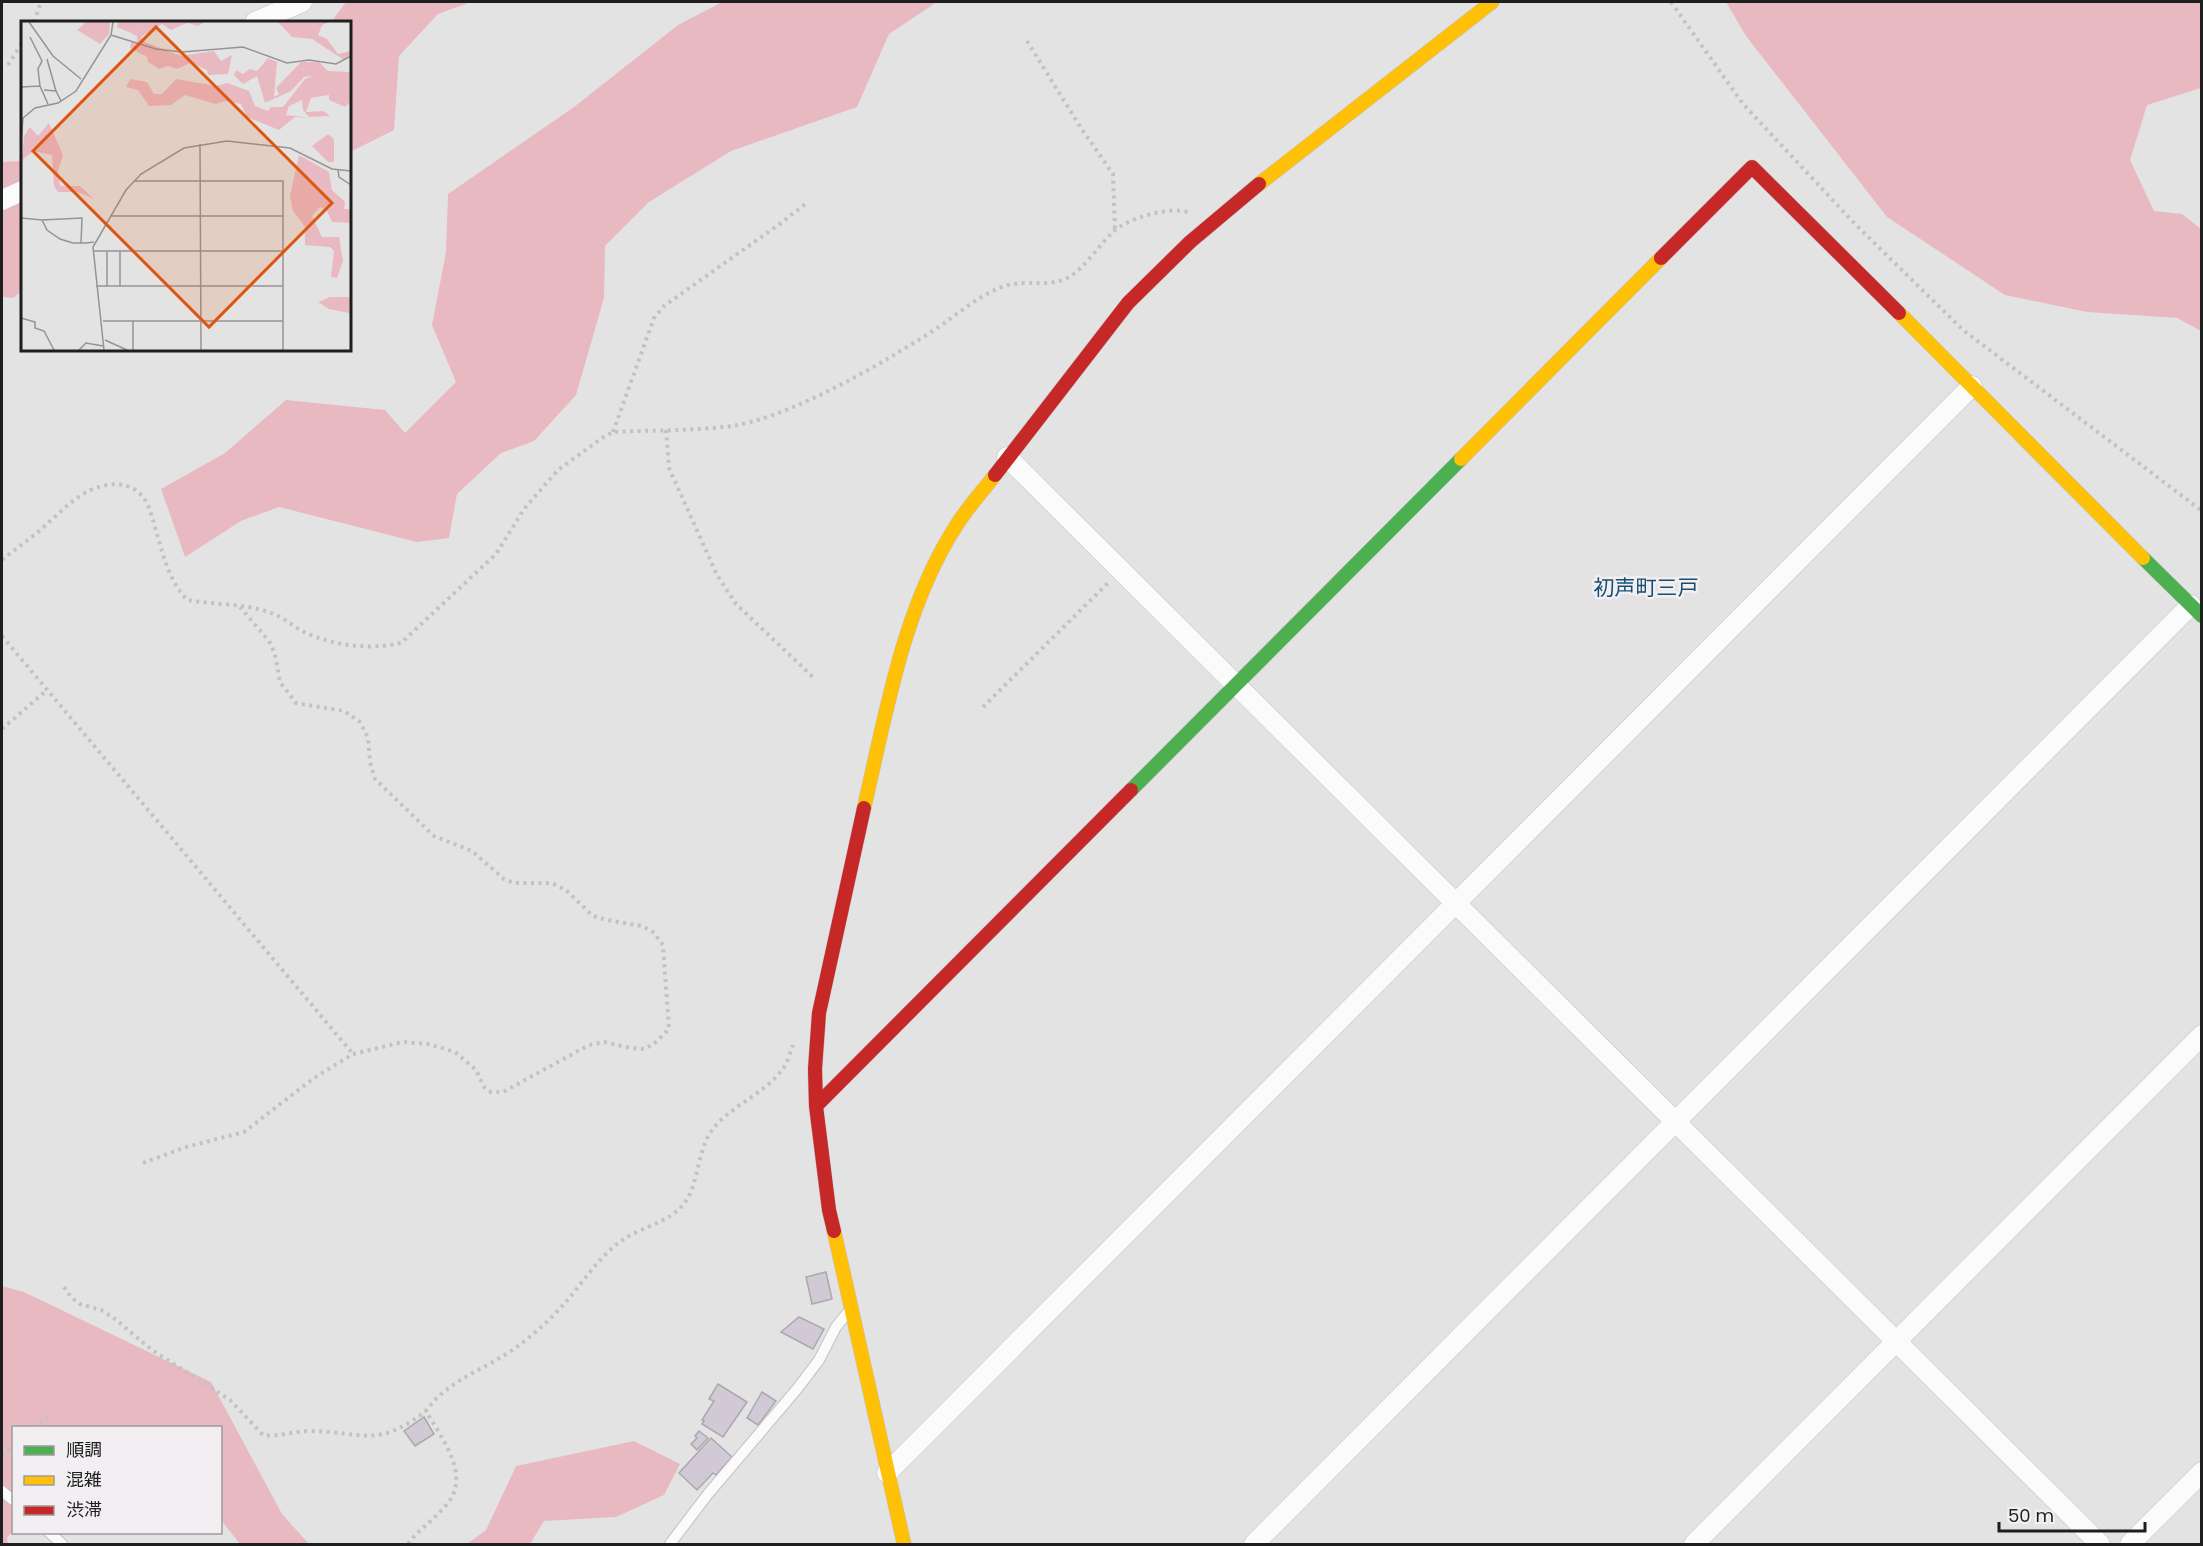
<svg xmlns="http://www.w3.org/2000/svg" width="2203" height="1546" viewBox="0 0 2203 1546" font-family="Poppins,'Noto Sans JP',sans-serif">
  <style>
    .forest { fill: #e9b9c2 }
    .building { fill: #d1c9d6; stroke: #aaa9aa; stroke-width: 1.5 }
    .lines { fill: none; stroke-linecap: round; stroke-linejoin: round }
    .lane-casing { stroke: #c3c1c2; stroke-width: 12 }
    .street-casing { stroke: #c3c1c2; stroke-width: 21 }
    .fast-casing { stroke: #c3c1c2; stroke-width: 15 }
    .slow-casing { stroke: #c3c1c2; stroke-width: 15 }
    .jam-casing { stroke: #c3c1c2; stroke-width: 15 }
    .path { stroke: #c3c2c3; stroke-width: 4; stroke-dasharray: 3 4.5; stroke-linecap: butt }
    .lane { stroke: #fbfbfb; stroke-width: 10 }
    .street { stroke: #fbfbfb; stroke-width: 20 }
    .fast { stroke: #4caf50; stroke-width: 14 }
    .slow { stroke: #ffc107; stroke-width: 14 }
    .jam { stroke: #c62828; stroke-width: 14 }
    .labels { text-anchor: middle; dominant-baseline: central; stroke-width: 5; stroke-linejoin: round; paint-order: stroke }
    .quarter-label { font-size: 21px; fill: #184f71; stroke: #f2eff2 }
    .inset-road { fill: none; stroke: #959495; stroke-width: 1.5 }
    .view { fill: #de560d; fill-opacity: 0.15; stroke: #de560d; stroke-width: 3 }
    .inset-edge { fill: none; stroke: #1f1e1f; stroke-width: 3 }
  </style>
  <rect width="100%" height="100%" fill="#e4e3e4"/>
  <path class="forest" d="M346,2h125l-33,12 -39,42 -5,74 -44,22v-130h-19z
    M722,2h215l-48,32 -32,73 -126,44 -82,51 -44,44 -1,52 -28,97 -42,46 -33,12 -44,41 -8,44 -32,4 -138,-35 -38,14 -56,36 -24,-68 64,-36 61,-53 99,10 20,23 51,-51 -24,-57 14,-73 2,-58 126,-87 104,-82z
    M1726,2h475v86l-54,17 -17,55 24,51 28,3 19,15v102l-24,-13 -90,-6 -82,-17 -118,-78 -141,-181z
    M22,161v130l-9,7 -11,-1v-135z
    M2,1286l22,6 187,90 71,132 27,30h-69l-19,-24 -1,-92h-206l-1,103 -6,7 1,6h-6z
    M634,1441l46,23 -16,31 -48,22 -72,4 -14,23h-63l19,-14 30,-64z"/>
  <path class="building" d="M826,1272l6,27 -20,5 -6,-27z
    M799,1317l25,12 -11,20 -32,-17z
    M718,1384l29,18 -24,35 -21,-13 2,-3 -2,-1 12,-19 -5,-2z
    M762,1392l14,9 -18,24 -11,-7z
    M424,1417l10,17 -19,12 -11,-15z
    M699,1431l9,7 -11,12 -6,-6 6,-6 -2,-2z
    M711,1438l21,19 -16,18 -3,-2 -16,17 -18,-17z"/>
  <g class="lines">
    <g class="lane-casing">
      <path id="lane" d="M2,1491l12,10
        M49,1532l13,12
        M670,1544l38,-50 89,-105 22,-29 17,-33 13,-16"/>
    </g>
    <g class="street-casing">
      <path id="street" d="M255,22l47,-20
        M2,200l20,-9
        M1007,457l1093,1087
        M887,1473l1085,-1087
        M1254,1544l937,-939
        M1694,1544l508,-509
        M2130,1544l72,-72"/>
    </g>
    <g class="fast-casing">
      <path id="fast" d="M2143,558l59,58
        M1131,790l330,-331"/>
    </g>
    <g class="slow-casing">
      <path id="slow" d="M1259,184l233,-182
        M1899,313l244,245
        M1461,459l200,-201
        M864,808c22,-94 39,-200 92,-282 11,-18 26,-34 39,-51
        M834,1231l70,313"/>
    </g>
    <g class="jam-casing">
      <path id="jam" d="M1661,258l91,-91 147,146
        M995,475l133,-172 62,-61 69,-58
        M816,1106l315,-316
        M834,1231l-5,-21 -13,-104 -1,-37 4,-56 45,-205"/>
    </g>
    <path class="path" d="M1671,2l72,102 113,121 107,105 239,181
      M34,22l7,-20
      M1027,41l54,87 32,46 2,56
      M8,65l14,-22
      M666,430l3,38 48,107 19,29 79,75
      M613,432l41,-114 10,-12 117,-83 27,-21
      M2,560c12,-10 24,-18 36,-28 14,-12 27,-26 42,-36 24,-16 57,-19 69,12 11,31 15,67 38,92 28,5 60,3 87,14 12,5 21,14 32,19 31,13 62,17 95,10l95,-89 28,-45 34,-39 44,-32 11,-6c39,-2 80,-1 119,-6 50,-8 118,-45 162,-71 14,-9 29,-17 43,-27 21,-14 41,-32 65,-41 22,-9 46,2 67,-10 16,-9 30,-32 44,-45 15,-14 58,-27 77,-19
      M2,636l351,418
      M983,707l125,-124
      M2,729l45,-39
      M143,1163l43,-16 58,-15 70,-54 39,-24 50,-12 25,2 27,8 21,18 8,17 7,5h12l86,-47 15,-3 27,6 13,1 10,-5 15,-15 -6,-84 -10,-13 -11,-6 -35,-6 -14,-4 -27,-26 -14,-7h-38l-10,-4 -32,-28 -38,-15 -59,-57 -5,-17 -2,-24 -8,-16 -16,-11 -48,-8 -16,-21 -5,-28 -6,-13 -29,-34
      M64,1287l7,10 9,7 21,6 14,9 37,31 78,50 33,35c15,2 31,-4 47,-4 55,1 66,18 116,-20
      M35,1428l16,-14
      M2,1456l12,-11
      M408,1544c11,-15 27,-25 39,-40 25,-29 -7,-68 -21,-93 21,-30 55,-40 85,-60 19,-13 39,-31 54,-48 19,-22 35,-48 59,-64 18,-12 45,-17 59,-34 19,-23 11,-59 36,-83 19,-19 46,-30 63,-52 5,-6 8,-17 11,-25"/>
    <use href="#lane" class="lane"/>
    <use href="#street" class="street"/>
    <use href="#fast" class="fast"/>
    <use href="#slow" class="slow"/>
    <use href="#jam" class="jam"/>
  </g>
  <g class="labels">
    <g class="quarter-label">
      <text x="1646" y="587">初声町三戸</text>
    </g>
  </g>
  <g transform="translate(21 21)">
    <rect width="330" height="330" fill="#e4e3e4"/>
    <path d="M97,1h24l-11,11 -14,-6z" fill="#e7b8c0"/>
    <path d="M65,1h24l-1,12 -9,10 -23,-14zM121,1h63l-7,4 -11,-3 -16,7 -9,-6 -21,13 4,5 36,14 33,-5 7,10 11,-6 -4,19 -20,1 -1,-5 -17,-7 -13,6 -9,-3 -9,3 -11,-7 -1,-5 -17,-9 1,-6h6v-6l-6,-3zM257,1h51l-7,3 -4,10 9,4 11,15 13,-3v4l-7,5 -32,-21 -20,-2zM247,37l9,4 -3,35 5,-3 -3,-6 25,-26h18l9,9 23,1v29l-6,6 -16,-7v-5l-18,3 -5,14 17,-1 7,5 -21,1 -6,-7 -1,-10 -13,6 -3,9 26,3 -17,-1 -16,13 -32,-13 -6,-13 -16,-3 -9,3 -31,-9 -14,10 -22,1 -11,-16 -12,-3 4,-8 17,3 7,12h8l14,-15 40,7 11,-3 22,8 6,15 13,5 3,-4h12l22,-28 8,-3 -9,1 -13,14 -26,12 -8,-27 -14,8 -9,-9 2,-5 7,4 7,-5 7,2zM28,102l14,32 -5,16 2,15h20l14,13 -16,-7h-20l-4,-6 -2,-31 -18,-4 -12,9 2,-24 6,-9 8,9zM307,113l6,5v23h-6l-16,-16zM278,134l30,17 3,18 13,12 -1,7h7v14l-19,-1 -5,-11 -7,-4 -8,9 10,21h17l4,24 -6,17 -6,-1 3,-26 -4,-4 -25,-2v-18l-12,-16 -3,-15zM309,276h21v20l-2,-4 -20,-4 -11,-7z" fill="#e9b9c2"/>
    <path class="inset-road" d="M8,1l24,34 28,23M90,14l45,14 26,3 61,-5 44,16 22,-3 27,4 15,-8M9,16l12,24 -4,8 2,17 8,18M26,38l9,32M0,66l19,-1M23,69l12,1 5,10M0,123l2,-26 12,-10 23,-5 18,-12 35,-56 2,-13M179,123l1,206M317,149l1,7 12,8M113,160h149v169M89,195h173M0,197l21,2M60,222l1,-25 -40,2 5,10 13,9 13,4h13l8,-1M72,230h190M86,230v35M99,230v35M75,265h187M0,297l14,4v6l9,3 10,19M82,300h180M84,319l22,10M58,329l7,-7 17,3M83,329l-11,-103 33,-57 15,-16 43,-26 43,-7 63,7 42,21 19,2M112,329v-29"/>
    <path class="view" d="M135,6l176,176 -123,124 -176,-176z"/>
    <rect width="330" height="330" class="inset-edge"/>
  </g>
  <rect width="2203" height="1546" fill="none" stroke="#1f1e1f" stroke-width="6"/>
  <rect x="12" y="1426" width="210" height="108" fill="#f2eff2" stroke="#9e9b9e" stroke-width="1.5"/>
  <rect x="24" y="1446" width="30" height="9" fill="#4caf50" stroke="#9e9b9e" stroke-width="1.5"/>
  <text x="66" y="1456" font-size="18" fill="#1f1e1f">順調</text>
  <rect x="24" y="1476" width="30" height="9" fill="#ffc107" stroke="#9e9b9e" stroke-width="1.5"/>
  <text x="66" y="1486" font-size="18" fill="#1f1e1f">混雑</text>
  <rect x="24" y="1506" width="30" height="9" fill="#c62828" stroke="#9e9b9e" stroke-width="1.5"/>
  <text x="66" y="1516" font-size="18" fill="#1f1e1f">渋滞</text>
  <path d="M1999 1522v9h146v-9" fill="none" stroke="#1f1e1f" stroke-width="3"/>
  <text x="2008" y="1522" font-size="18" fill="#1f1e1f" stroke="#f2eff2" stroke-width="4.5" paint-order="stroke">50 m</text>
</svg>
